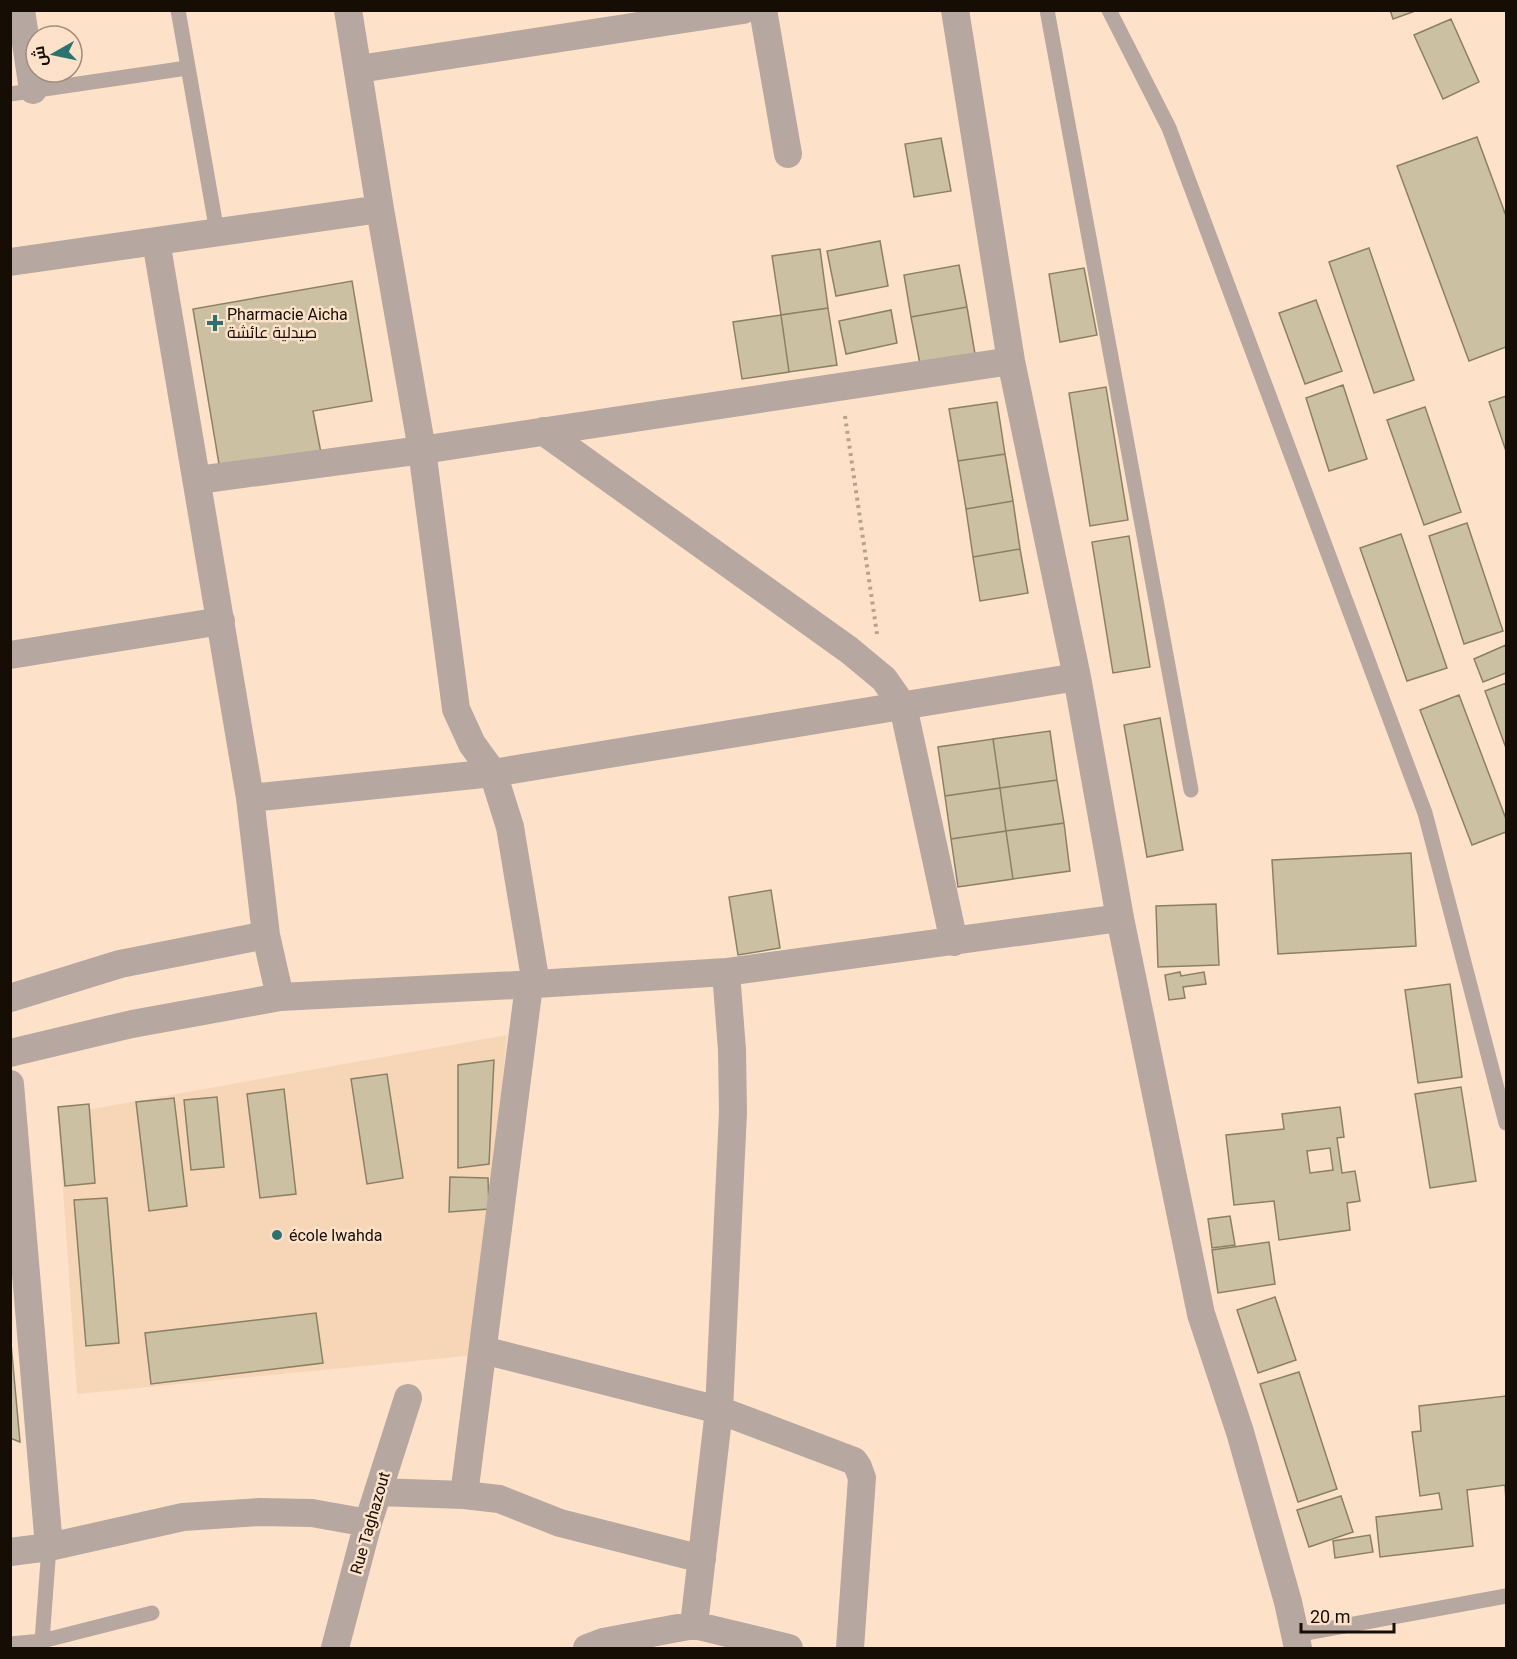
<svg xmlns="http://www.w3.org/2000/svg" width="1517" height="1659" viewBox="0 0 1517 1659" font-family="Roboto,Cairo,sans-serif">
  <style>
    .built { fill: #f7d6b8 }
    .building { fill: #cbc0a1; stroke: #8b8063; stroke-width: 1.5; fill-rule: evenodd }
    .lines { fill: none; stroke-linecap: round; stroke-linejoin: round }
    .path { stroke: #b7a28e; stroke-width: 4; stroke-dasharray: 3 4.5; stroke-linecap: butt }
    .lane { stroke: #b6a7a1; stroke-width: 15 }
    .street { stroke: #b6a7a1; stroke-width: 28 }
    .poi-dot { fill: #297371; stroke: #fde2c9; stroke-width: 2 }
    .labels { text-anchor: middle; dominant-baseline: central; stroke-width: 5; stroke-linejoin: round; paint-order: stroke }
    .poi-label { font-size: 16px; fill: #160d05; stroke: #fde2c9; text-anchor: start }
    .street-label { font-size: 16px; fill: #160d05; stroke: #fde2c9 }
  </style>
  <rect width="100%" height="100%" fill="#fde2c9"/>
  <path class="built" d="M507,1035l-31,320 -399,39 -19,-279z"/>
  <path class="building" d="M1390,10h28l-25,9z
    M1451,19l28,63 -36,17 -29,-64z
    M1477,137l29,79v131l-37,14 -72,-195z
    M941,138l10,53 -37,6 -9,-53z
    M880,241l8,45 -52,10 -9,-45z
    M1369,248l45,132 -40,13 -45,-131z
    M820,249l8,59 -47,7 -9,-59z
    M959,265l8,42 -56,10 -7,-42z
    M1084,268l13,67 -37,7 -11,-68z
    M352,281l20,120 -59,10 8,42 -101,17 -27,-161z
    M1316,300l26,71 -37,13 -26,-71z
    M967,307l8,47 -55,10 -9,-47z
    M828,308l9,57 -48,7 -8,-57z
    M891,310l6,33 -51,11 -7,-33z
    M781,315l8,57 -47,7 -9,-57z
    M1343,385l24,74 -38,12 -23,-73z
    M1106,387l22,133 -38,6 -21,-133z
    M1506,396v55l-17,-49z
    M997,402l8,52 -47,7 -9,-52z
    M1425,407l36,105 -37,13 -37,-105z
    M1005,454l8,47 -47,8 -8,-48z
    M1013,501l7,48 -47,8 -7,-48z
    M1467,523l36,108 -39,13 -35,-108z
    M1401,534l46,134 -40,13 -47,-133z
    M1129,536l21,131 -37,6 -21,-131z
    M1020,549l8,44 -48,8 -7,-44z
    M1506,645v28l-23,9 -9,-23z
    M1506,683v65l-21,-57z
    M1459,695l47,124v13l-34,13 -52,-135z
    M1160,718l23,132 -36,7 -23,-132z
    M1050,731l7,49 -57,8 -7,-49z
    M993,739l7,49 -55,8 -7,-49z
    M1057,780l7,43 -58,8 -6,-43z
    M1000,788l6,43 -55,8 -6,-43z
    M1064,823l6,48 -57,8 -7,-48z
    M1006,831l7,48 -55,8 -7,-48z
    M1411,853l5,93 -138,8 -6,-94z
    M771,890l9,58 -42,7 -9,-58z
    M1216,904l3,61 -61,2 -2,-61z
    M1180,972l1,4 23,-4 2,12 -23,3 2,11 -16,2 -4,-25z
    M1450,984l12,93 -44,6 -13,-93z
    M494,1060l-5,104 -31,4v-103z
    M387,1074l16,104 -36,6 -16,-105z
    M1461,1087l15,94 -46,7 -15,-94z
    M284,1089l12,105 -36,4 -13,-104z
    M217,1097l7,70 -33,3 -7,-70z
    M174,1098l13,108 -38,5 -13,-109z
    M89,1104l6,79 -30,3 -7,-79z
    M1340,1107l4,30 -7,1 5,35 13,-2 5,30 -13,2 3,27 -71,10 -5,-39 -40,4 -8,-70 58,-6 -2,-15zM1330,1148l3,22 -23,3 -3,-22z
    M450,1177l38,1 1,31 -40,3z
    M107,1198l12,145 -33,3 -12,-146z
    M1230,1216l5,29 -23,3 -4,-29z
    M1269,1242l6,42 -57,9 -6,-43z
    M1275,1297l21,63 -38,13 -21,-63z
    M316,1313l7,50 -172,21 -6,-51z
    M10,1332l10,110 -10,-4z
    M1299,1372l38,117 -39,13 -38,-118z
    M1506,1396v104l-1,-15 -38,5 6,56 -93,11 -4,-40 66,-8 -3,-16 -19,3 -8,-64 9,-1 -2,-25z
    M1341,1496l12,36 -44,15 -12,-37z
    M1370,1535l3,17 -38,6 -2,-17z"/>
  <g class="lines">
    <path class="path" d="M845,416l32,218"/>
    <path class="lane" d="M178,10l39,222
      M1047,10l144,780
      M1109,10l60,118 256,685 81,310
      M10,94l177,-26
      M1295,1635l211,-39
      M42,1641l110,-28
      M10,1644l32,-3 7,-94"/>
    <path class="street" d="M21,10l12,80
      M348,10l32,199 42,241 34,259 16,35 21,29 17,54 26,157
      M763,10l25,144
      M359,69l384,-59
      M156,241l94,557 16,137 14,62
      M10,262l370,-53
      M543,431l306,219 35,29 19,27 51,236
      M198,480l224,-30 589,-89
      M10,655l211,-34
      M250,798l243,-25 584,-96
      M1120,918l81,396 39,118 48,170 10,46
      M10,998l110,-34 146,-29
      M10,1053l122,-29 148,-27 256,-13 190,-12 394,-54 -43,-241 -66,-316 -56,-351
      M10,1084l39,463
      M483,1350l236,60 135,51 4,6 4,11 -12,170
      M378,1492l86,3 35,4 61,24 142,36
      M464,1495l65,-510
      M10,1552l39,-5 134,-30 77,-5 52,1 56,10
      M694,1625l25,-215 14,-298 -1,-62 -6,-78
      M335,1648l33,-125 40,-125
      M587,1648l16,-6 91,-17 95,23"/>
  </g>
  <g class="poi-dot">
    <path d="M212 314h6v6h6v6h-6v6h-6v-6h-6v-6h6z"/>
    <circle cx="277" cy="1235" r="6"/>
  </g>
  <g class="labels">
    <g class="poi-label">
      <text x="227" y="314">Pharmacie Aicha<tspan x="227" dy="18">صيدلية عائشة</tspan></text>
      <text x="289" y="1235">école lwahda</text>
    </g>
    <g class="street-label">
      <text transform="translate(370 1523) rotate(-74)">Rue Taghazout</text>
    </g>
  </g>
  <rect width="1517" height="1659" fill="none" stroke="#160d05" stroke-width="24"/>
  <g transform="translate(54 54) rotate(261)"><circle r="28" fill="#fde2c9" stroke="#a18d7b" stroke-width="1.5"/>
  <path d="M0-4.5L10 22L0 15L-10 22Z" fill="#297371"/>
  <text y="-9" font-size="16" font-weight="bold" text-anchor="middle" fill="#160d05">ش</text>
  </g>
  <path d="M1301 1623v9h93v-9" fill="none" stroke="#160d05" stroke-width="3"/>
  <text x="1310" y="1623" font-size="18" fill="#160d05" stroke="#fde2c9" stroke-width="4.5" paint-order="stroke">20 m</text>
</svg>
